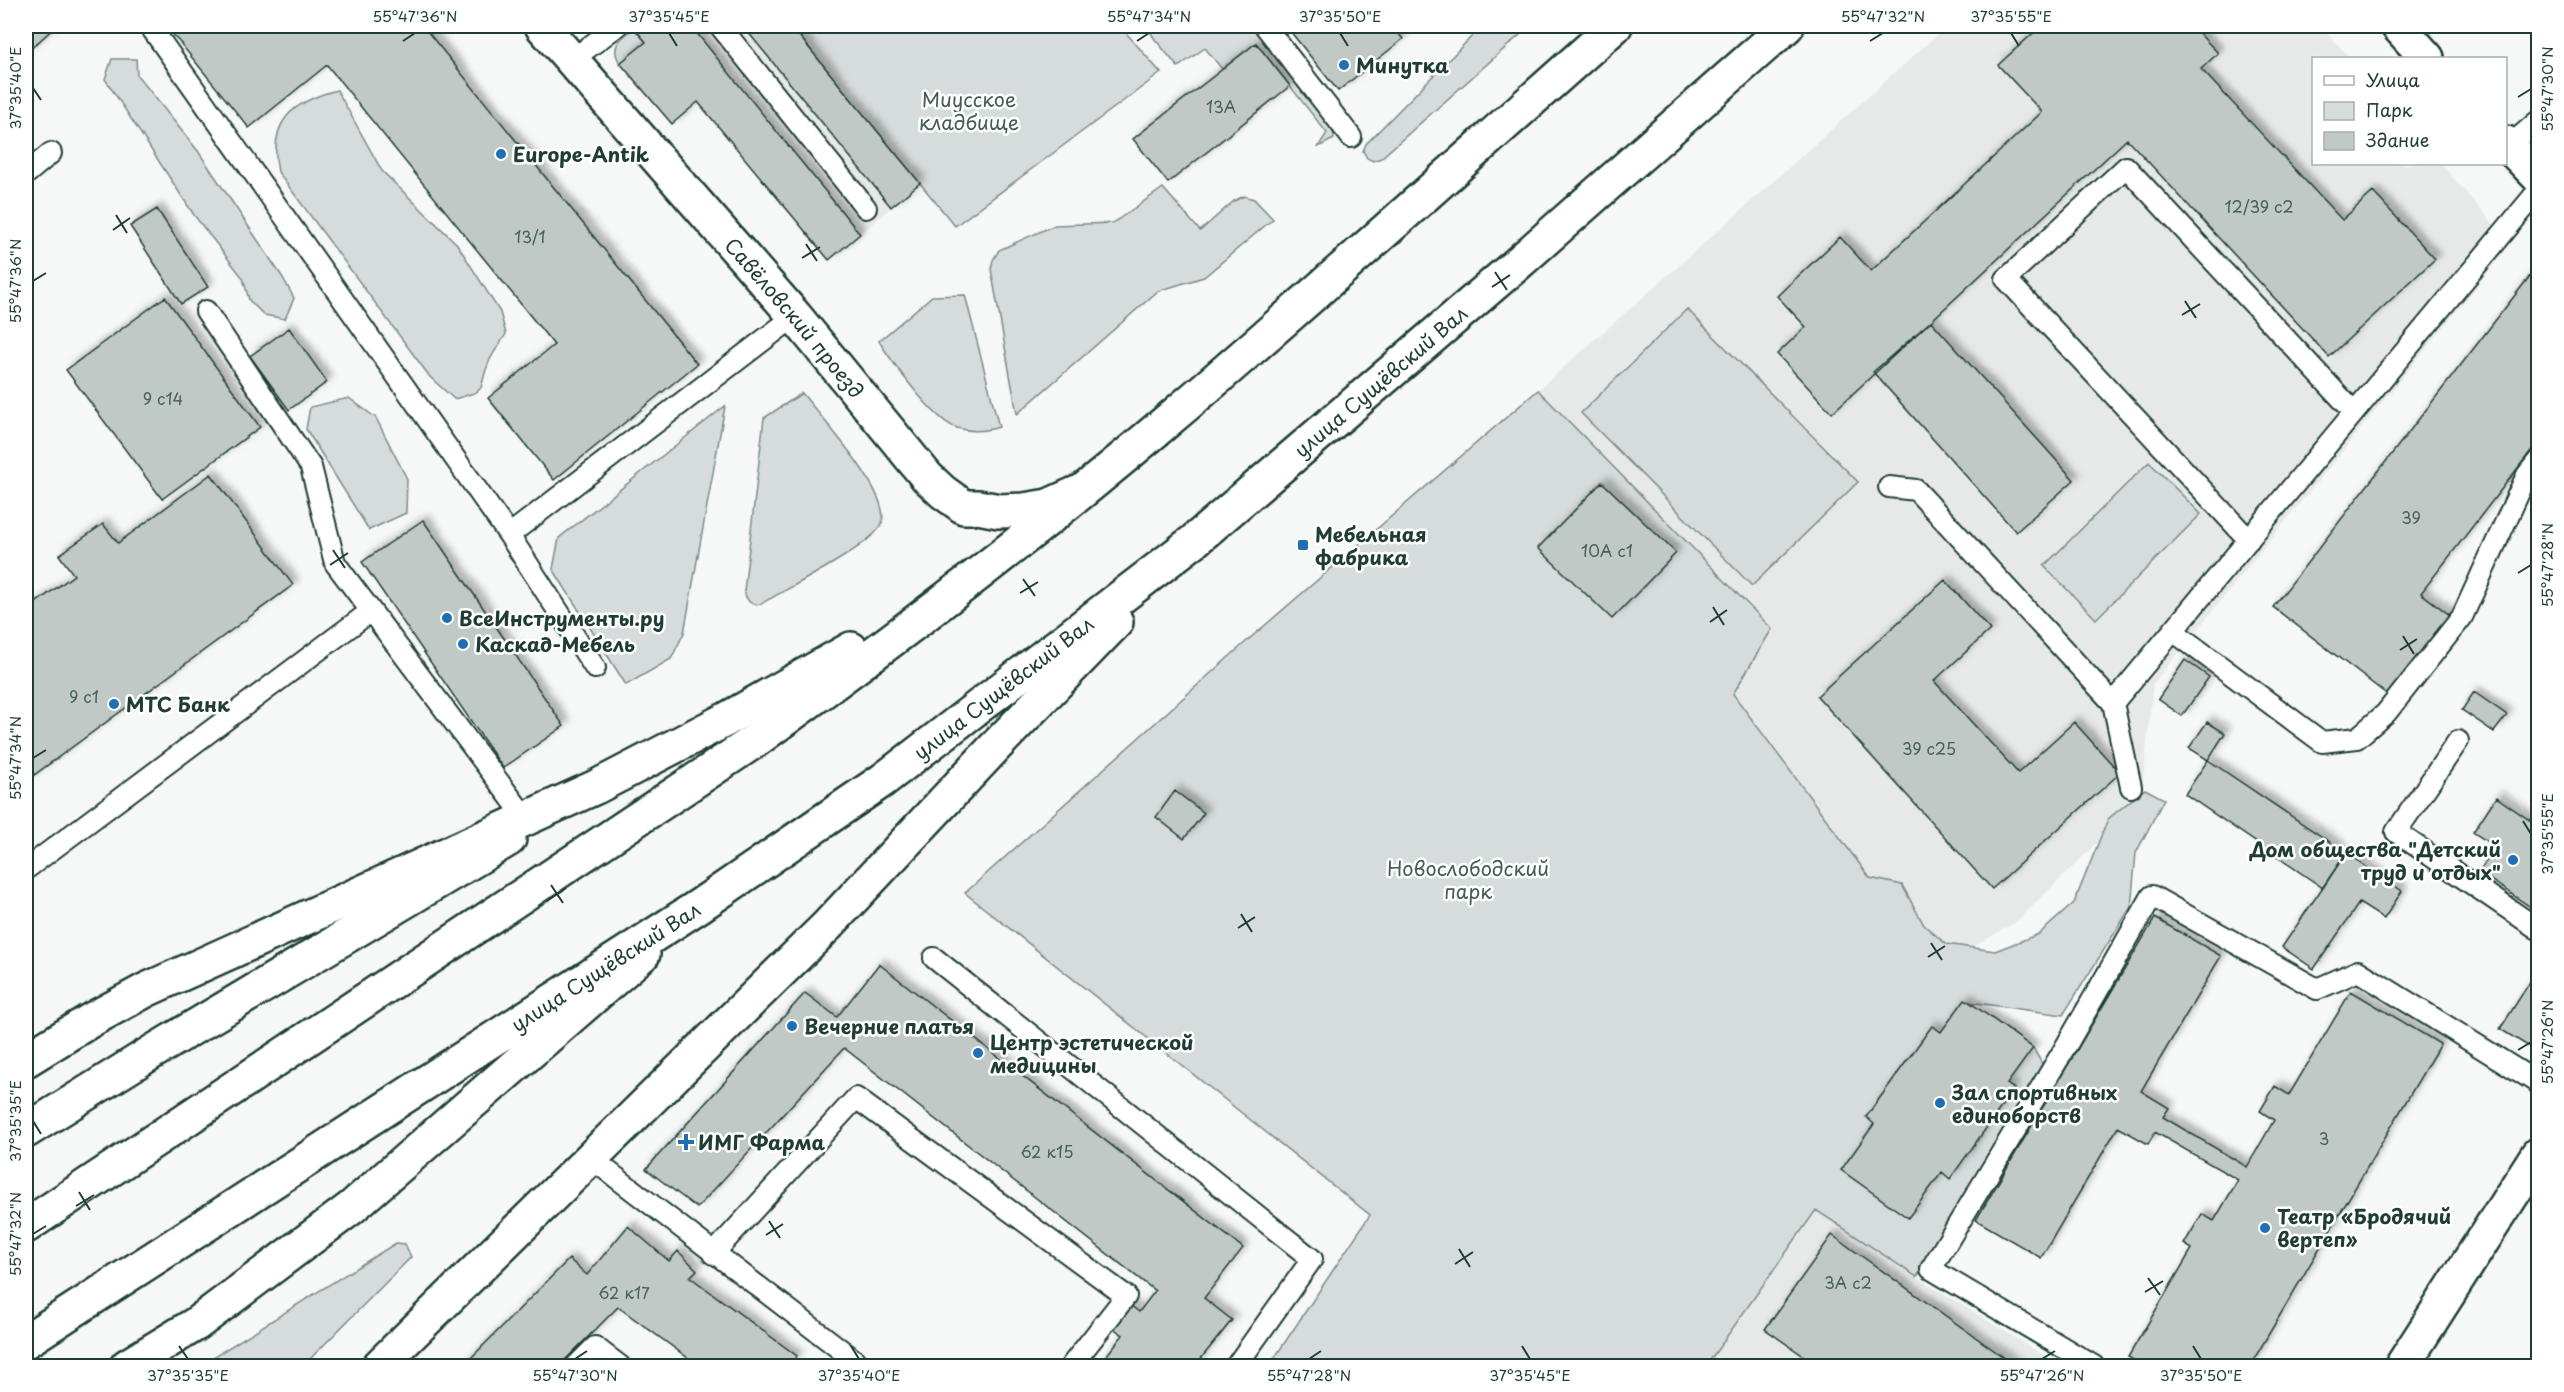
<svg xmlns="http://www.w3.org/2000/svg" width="2564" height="1392" viewBox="0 0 2564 1392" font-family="'Playpen Sans',sans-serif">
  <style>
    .built { fill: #e6e9e8 }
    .green { fill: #d6dcdb; stroke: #7a8c88; stroke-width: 1.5 }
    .building { fill: #c0c9c6; stroke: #1f3d34; stroke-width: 1.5; filter: url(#shadow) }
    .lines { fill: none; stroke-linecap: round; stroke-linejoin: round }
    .lane-casing { stroke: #1f3d34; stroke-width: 24 }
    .street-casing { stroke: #1f3d34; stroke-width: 38 }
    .secondary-casing { stroke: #1f3d34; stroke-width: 38 }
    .primary-casing { stroke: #1f3d34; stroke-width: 38 }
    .lane { stroke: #fff; stroke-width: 20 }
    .street { stroke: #fff; stroke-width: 33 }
    .secondary { stroke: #fff; stroke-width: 33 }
    .primary { stroke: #fff; stroke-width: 33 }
    .ticks { fill: none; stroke: #1f3d34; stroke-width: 2 }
    .poi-dot { fill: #1f6fb2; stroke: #fff; stroke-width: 2 }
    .labels { text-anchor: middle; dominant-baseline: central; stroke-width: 5; stroke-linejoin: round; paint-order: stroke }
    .number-label { font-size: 16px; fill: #476058 }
    .poi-label { font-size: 20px; font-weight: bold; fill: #1f3d34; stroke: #fff; text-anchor: start }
    .park-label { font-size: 20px; fill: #445d55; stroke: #fff }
    .street-label { font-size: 20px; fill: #1f3d34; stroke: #fff }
    .neatline { fill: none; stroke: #1f3d34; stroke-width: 2 }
    .ticks-label { font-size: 15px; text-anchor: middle; fill: #1f3d34 }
  </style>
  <defs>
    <filter id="shadow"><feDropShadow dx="5.5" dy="-5.5" stdDeviation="3" flood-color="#0004"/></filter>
  </defs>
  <rect width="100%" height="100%" fill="#f6f7f7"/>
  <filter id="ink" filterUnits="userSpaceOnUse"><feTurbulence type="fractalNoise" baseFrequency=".0167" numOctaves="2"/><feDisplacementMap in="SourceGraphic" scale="12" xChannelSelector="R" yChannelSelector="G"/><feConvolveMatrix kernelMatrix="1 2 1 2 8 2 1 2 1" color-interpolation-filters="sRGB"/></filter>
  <g filter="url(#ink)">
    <path class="built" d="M636,26h155l129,157 -91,77 -131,-158 -26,22 -52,-61 25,-21 -11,-14z
      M1947,26h374l29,32h-36v106h127l70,80 -358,440 -12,116 -124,121 -79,47 -205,-275 38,-64 -233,-239 206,-182z
      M1816,1209l101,68 144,89h-355z"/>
    <path class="green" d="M791,26h329l41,47 -206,153z
      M1147,26h105l81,104 1,9 -16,8 9,-14 -71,-90 -34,26 -17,-21 -27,19 -24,-29z
      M1482,26h48l-149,132 -8,3 -6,-3 -4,-7 3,-7z
      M634,28l12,14 -26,21c-11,-17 1,-25 14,-35z
      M112,59h24l1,16 61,76 85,127 11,20 -9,21 -21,-4 -15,-15 -6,-22 -49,-63 -89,-136z
      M337,90l45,81 75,73 43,68 6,22c-5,9 -13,18 -17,28 -13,29 3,27 -35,37l-24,-22 -152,-205c-10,-50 13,-70 59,-82z
      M1163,188l37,43 34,-30 10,-5 10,3 19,20 -69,58 -46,14 -141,123 -26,-145 2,-9 6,-10 56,-25 58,-2z
      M965,295l34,132c-13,4 -29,5 -42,1 -23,-7 -65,-66 -78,-87l53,-45z
      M1687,309l171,173 -106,104 -171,-173z
      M1538,390l234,239 -39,65 137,184 32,7 22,40 22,19 49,7 44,-17 35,-31 34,-84 37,-30 19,10 -28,54 -5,54 -68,108 -94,-13 64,46 11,19 -127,210 -101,-67 -110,156h-437l101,-151 -405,-322 283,-253z
      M802,393c19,25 89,99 80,130 -7,22 -98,67 -121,81 -11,2 -14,-3 -17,-13l20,-173z
      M349,398l27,20 31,61 -1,34 -37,17 -63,-101 4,-22z
      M725,406l-41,227 -13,26 -45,26 -73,-116 6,-31z
      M2149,462l52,52 -105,105 -52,-53z
      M396,1243l9,1 6,13 -108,109h-104z"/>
    <path class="building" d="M26,26h30l-30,27z
      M182,26h241l274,338 -143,116 -66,-82 66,-53 -227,-280 -78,63 -77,-95z
      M636,26h55l169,208 -31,26 -131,-158 -26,22 -52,-61 26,-21 -12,-14z
      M743,26h48l129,157 -29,24z
      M1286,26h106l11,13 -65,52z
      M2041,26h151l26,27 -17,16 141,151 31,-28 62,67 -106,98 -202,-218 -295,274 -55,-59 29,-27 -29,-31 63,-59 31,34 171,-159 -44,-47z
      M2528,26h10v12z
      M1256,43l34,43 -122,97 -35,-44z
      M157,209l51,78 -27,17 -51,-78z
      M2533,272l5,6v164l-117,151 30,23 -62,80 -116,-89z
      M165,297l95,130 -98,72 -96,-129z
      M1931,321l143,159 -58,52 -143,-160z
      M289,328l38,54 -38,28 -39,-54z
      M211,474l82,111 -267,196v-171l48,-35 -15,-20 44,-31 15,19z
      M1602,482l74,71 -64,66 -74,-71z
      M423,520l141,206 -61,42 -141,-206z
      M1945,580l45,50 -56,51 84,92 56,-51 46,51 -128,116 -175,-193z
      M2185,660l24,17 -27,39 -24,-17z
      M2474,692l33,23 -13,17 -32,-22z
      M2207,722l18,11 -17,27 -19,-12z
      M2208,760l138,93 -23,35 -138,-94z
      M1175,791l29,22 -20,26 -28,-22z
      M2496,797l42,29v86l-59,-40 16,-25 -22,-15z
      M2346,853l56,38 -18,28 -25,-16 -45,66 -32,-22z
      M2155,918l66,38 -80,135 28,17 -6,9 84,50 27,-47 -14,-9 15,-25 14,9 62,-104 89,53 -190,322h-106l-16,-9 64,-108 -8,-5 18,-30 12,7 24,-41 -83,-48 -7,12 -30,-17 -77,131 -65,-38z
      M879,964l364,284 -39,50 28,22 -37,46h-97l25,-31 -10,-7 17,-23 9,7 16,-21 -311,-243 -147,160 -51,-39 159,-176 32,24z
      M2538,969v68l-7,11 -31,-19z
      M1965,999l68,49 -26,36 7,5 -64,90 -8,-7 -34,46 -67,-48 33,-46 -8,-7 66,-91 9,6z
      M628,1226l41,35 9,-10 19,19 -7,7 107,79 -8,10h-90l-81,-59 -59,59h-96l106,-107 18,16z
      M1832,1235l184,131h-198l-53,-37z"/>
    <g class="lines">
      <g class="lane-casing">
        <path id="lane" d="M150,26l359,509 86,133
          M720,26l146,182
          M1265,26l86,111
          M573,59l44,-33
          M2509,146l29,-25
          M26,174l25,-21
          M1889,487l27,3 197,213
          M509,535l286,-219
          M2249,540l-243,-261 120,-112 228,245
          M371,611l154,206
          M2173,631l149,111 35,-4 29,-25 76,-96 65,-142 11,-14
          M2458,741l-62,91 142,97
          M2131,787l-18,-84 425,-512
          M26,869l345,-258 -36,-48 -24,-96 -105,-156
          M934,958l378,301 -76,107
          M592,1159l270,207
          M713,1254l143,-156 270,198 -55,70
          M576,1366l19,-19 25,19
          M2094,1366l-163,-97 131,-216 90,-157 165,93 41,-18 180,112"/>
      </g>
      <g class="street-casing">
        <g id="street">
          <path id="s1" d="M542,26l253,290 132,161 16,15 21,15h14l21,4 25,-1 24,-4 29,-13"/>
          <path d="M2402,1366l136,-212"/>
        </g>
      </g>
      <g class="secondary-casing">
        <path id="secondary" d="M2398,26l29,32
          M2506,143l32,33
          M26,1131l128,-80 355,-212
          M127,1366l69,-42 155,-116 292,-254"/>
      </g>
      <g class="primary-casing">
        <g id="primary">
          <path d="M26,1060l65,-40 55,-30 450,-203 131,-68 124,-70"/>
          <path d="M26,1226l730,-486c143,-103 283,-210 417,-324 150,-127 295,-260 442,-390"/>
          <path id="s2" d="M26,1341l673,-435 184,-126 311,-239 322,-276 271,-239"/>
          <path d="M379,1366l448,-440 167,-178 122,-126"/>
        </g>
      </g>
      <use href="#lane" class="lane"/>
      <use href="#street" class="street"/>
      <use href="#secondary" class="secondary"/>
      <use href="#primary" class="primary"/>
    </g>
  </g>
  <path class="ticks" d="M669,33l8,13M1340,33l8,13M2011,33l8,13M403,41l12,-8M1137,41l12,-8M1870,41l13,-8M33,88l8,12M2518,97l13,-8M116,215l11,18M113,230l17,-12M806,244l11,17M802,258l18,-11M1495,272l12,18M33,281l13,-8M1492,287l18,-12M2185,301l11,17M2182,315l18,-11M333,550l12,18M330,565l18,-12M2518,573l13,-8M1023,579l12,17M1020,593l18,-11M1713,607l11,18M1710,622l17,-12M2403,636l11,18M2400,650l17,-11M33,758l13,-8M2523,821l8,13M551,885l12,18M548,900l18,-12M1241,914l11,18M1238,928l17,-11M1931,943l11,17M1928,957l17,-11M2518,1050l13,-8M33,1121l8,13M79,1192l11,18M76,1206l18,-11M769,1221l11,17M33,1234l13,-8M766,1235l17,-11M1459,1249l11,18M1455,1264l18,-12M2148,1278l12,17M2145,1292l18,-11M179,1346l9,13M851,1346l8,13M1522,1346l8,13M2193,1346l8,13M575,1359l12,-8M1309,1359l12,-8M2042,1359l13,-8"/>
  <g class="poi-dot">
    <circle cx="1344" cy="65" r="6"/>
    <circle cx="501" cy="154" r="6"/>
    <rect x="1297" y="539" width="12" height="12" rx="3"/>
    <circle cx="447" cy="618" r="6"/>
    <circle cx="463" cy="644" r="6"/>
    <circle cx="114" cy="704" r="6"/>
    <circle cx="2513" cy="860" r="6"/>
    <circle cx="792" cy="1026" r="6"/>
    <circle cx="978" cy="1053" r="6"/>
    <circle cx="1940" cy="1103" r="6"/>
    <path d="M683 1133h6v6h6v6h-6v6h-6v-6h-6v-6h6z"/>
    <circle cx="2265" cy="1228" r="6"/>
  </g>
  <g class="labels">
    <g class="number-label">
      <text x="1221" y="106">13А</text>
      <text x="2259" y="206">12/39 с2</text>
      <text x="530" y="236">13/1</text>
      <text x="163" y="398">9 с14</text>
      <text x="2411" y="517">39</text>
      <text x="1607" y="550">10А с1</text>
      <text x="84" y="696">9 с1</text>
      <text x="1929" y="748">39 с25</text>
      <text x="2324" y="1138">3</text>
      <text x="1047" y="1151">62 к15</text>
      <text x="1848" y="1282">3А с2</text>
      <text x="624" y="1292">62 к17</text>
    </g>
    <g class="poi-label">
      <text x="1356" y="65">Минутка</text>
      <text x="513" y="154">Europe-Antik</text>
      <text x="1315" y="534">Мебельная<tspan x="1315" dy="23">фабрика</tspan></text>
      <text x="459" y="618">ВсеИнструменты.ру</text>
      <text x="475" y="644">Каскад-Мебель</text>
      <text x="126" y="704">МТС Банк</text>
      <text x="2501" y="849" text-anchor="end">Дом общества "Детский<tspan x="2501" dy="23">труд и отдых"</tspan></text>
      <text x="804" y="1026">Вечерние платья</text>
      <text x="990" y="1042">Центр эстетической<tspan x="990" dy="23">медицины</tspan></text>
      <text x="1952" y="1092">Зал спортивных<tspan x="1952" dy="23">единоборств</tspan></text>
      <text x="698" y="1142">ИМГ Фарма</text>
      <text x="2277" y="1216">Театр «Бродячий<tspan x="2277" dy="23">вертеп»</tspan></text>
    </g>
    <g class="park-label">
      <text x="969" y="99">Миусское<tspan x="969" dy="23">кладбище</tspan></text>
      <text x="1468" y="868">Новослободский<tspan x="1468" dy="23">парк</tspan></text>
    </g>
    <g class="street-label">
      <text stroke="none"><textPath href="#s1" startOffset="386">Савёловский проезд</textPath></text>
      <text stroke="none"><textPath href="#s2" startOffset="1662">улица Сущёвский Вал</textPath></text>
      <text stroke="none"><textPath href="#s2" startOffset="1176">улица Сущёвский Вал</textPath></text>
      <text stroke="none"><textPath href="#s2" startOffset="690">улица Сущёвский Вал</textPath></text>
    </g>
  </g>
  <rect width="2564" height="1392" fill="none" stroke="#fff" stroke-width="66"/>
  <rect x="2312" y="57" width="195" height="108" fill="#ffffff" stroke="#a5b1ae" stroke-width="1.5"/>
  <rect x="2324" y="76" width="30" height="9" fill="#ffffff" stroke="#a5b1ae" stroke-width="1.5"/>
  <text x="2366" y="87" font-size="18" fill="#1f3d34">Улица</text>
  <rect x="2324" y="102" width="30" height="18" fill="#d6dcdb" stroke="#a5b1ae" stroke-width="1.5"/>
  <text x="2366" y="117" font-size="18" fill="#1f3d34">Парк</text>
  <rect x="2324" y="132" width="30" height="18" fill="#c0c9c6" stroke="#a5b1ae" stroke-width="1.5"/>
  <text x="2366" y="147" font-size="18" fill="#1f3d34">Здание</text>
  <rect x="33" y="33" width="2498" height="1326" class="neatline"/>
  <g class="ticks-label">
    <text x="415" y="22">55°47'36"N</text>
    <text x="669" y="22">37°35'45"E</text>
    <text x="1149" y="22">55°47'34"N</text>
    <text x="1340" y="22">37°35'50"E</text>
    <text x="1883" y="22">55°47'32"N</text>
    <text x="2011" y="22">37°35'55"E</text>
    <text transform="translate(16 88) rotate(-90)" y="5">37°35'40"E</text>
    <text transform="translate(2548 89) rotate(-90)" y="5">55°47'30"N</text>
    <text transform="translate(16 281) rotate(-90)" y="5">55°47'36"N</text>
    <text transform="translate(2548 565) rotate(-90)" y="5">55°47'28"N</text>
    <text transform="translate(16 758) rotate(-90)" y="5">55°47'34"N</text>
    <text transform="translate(2548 834) rotate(-90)" y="5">37°35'55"E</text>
    <text transform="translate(2548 1042) rotate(-90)" y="5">55°47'26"N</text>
    <text transform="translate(16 1121) rotate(-90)" y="5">37°35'35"E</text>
    <text transform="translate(16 1234) rotate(-90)" y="5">55°47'32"N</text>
    <text x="188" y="1381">37°35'35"E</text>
    <text x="575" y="1381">55°47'30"N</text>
    <text x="859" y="1381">37°35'40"E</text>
    <text x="1309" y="1381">55°47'28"N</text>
    <text x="1530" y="1381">37°35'45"E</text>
    <text x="2042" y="1381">55°47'26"N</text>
    <text x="2201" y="1381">37°35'50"E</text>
  </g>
</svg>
